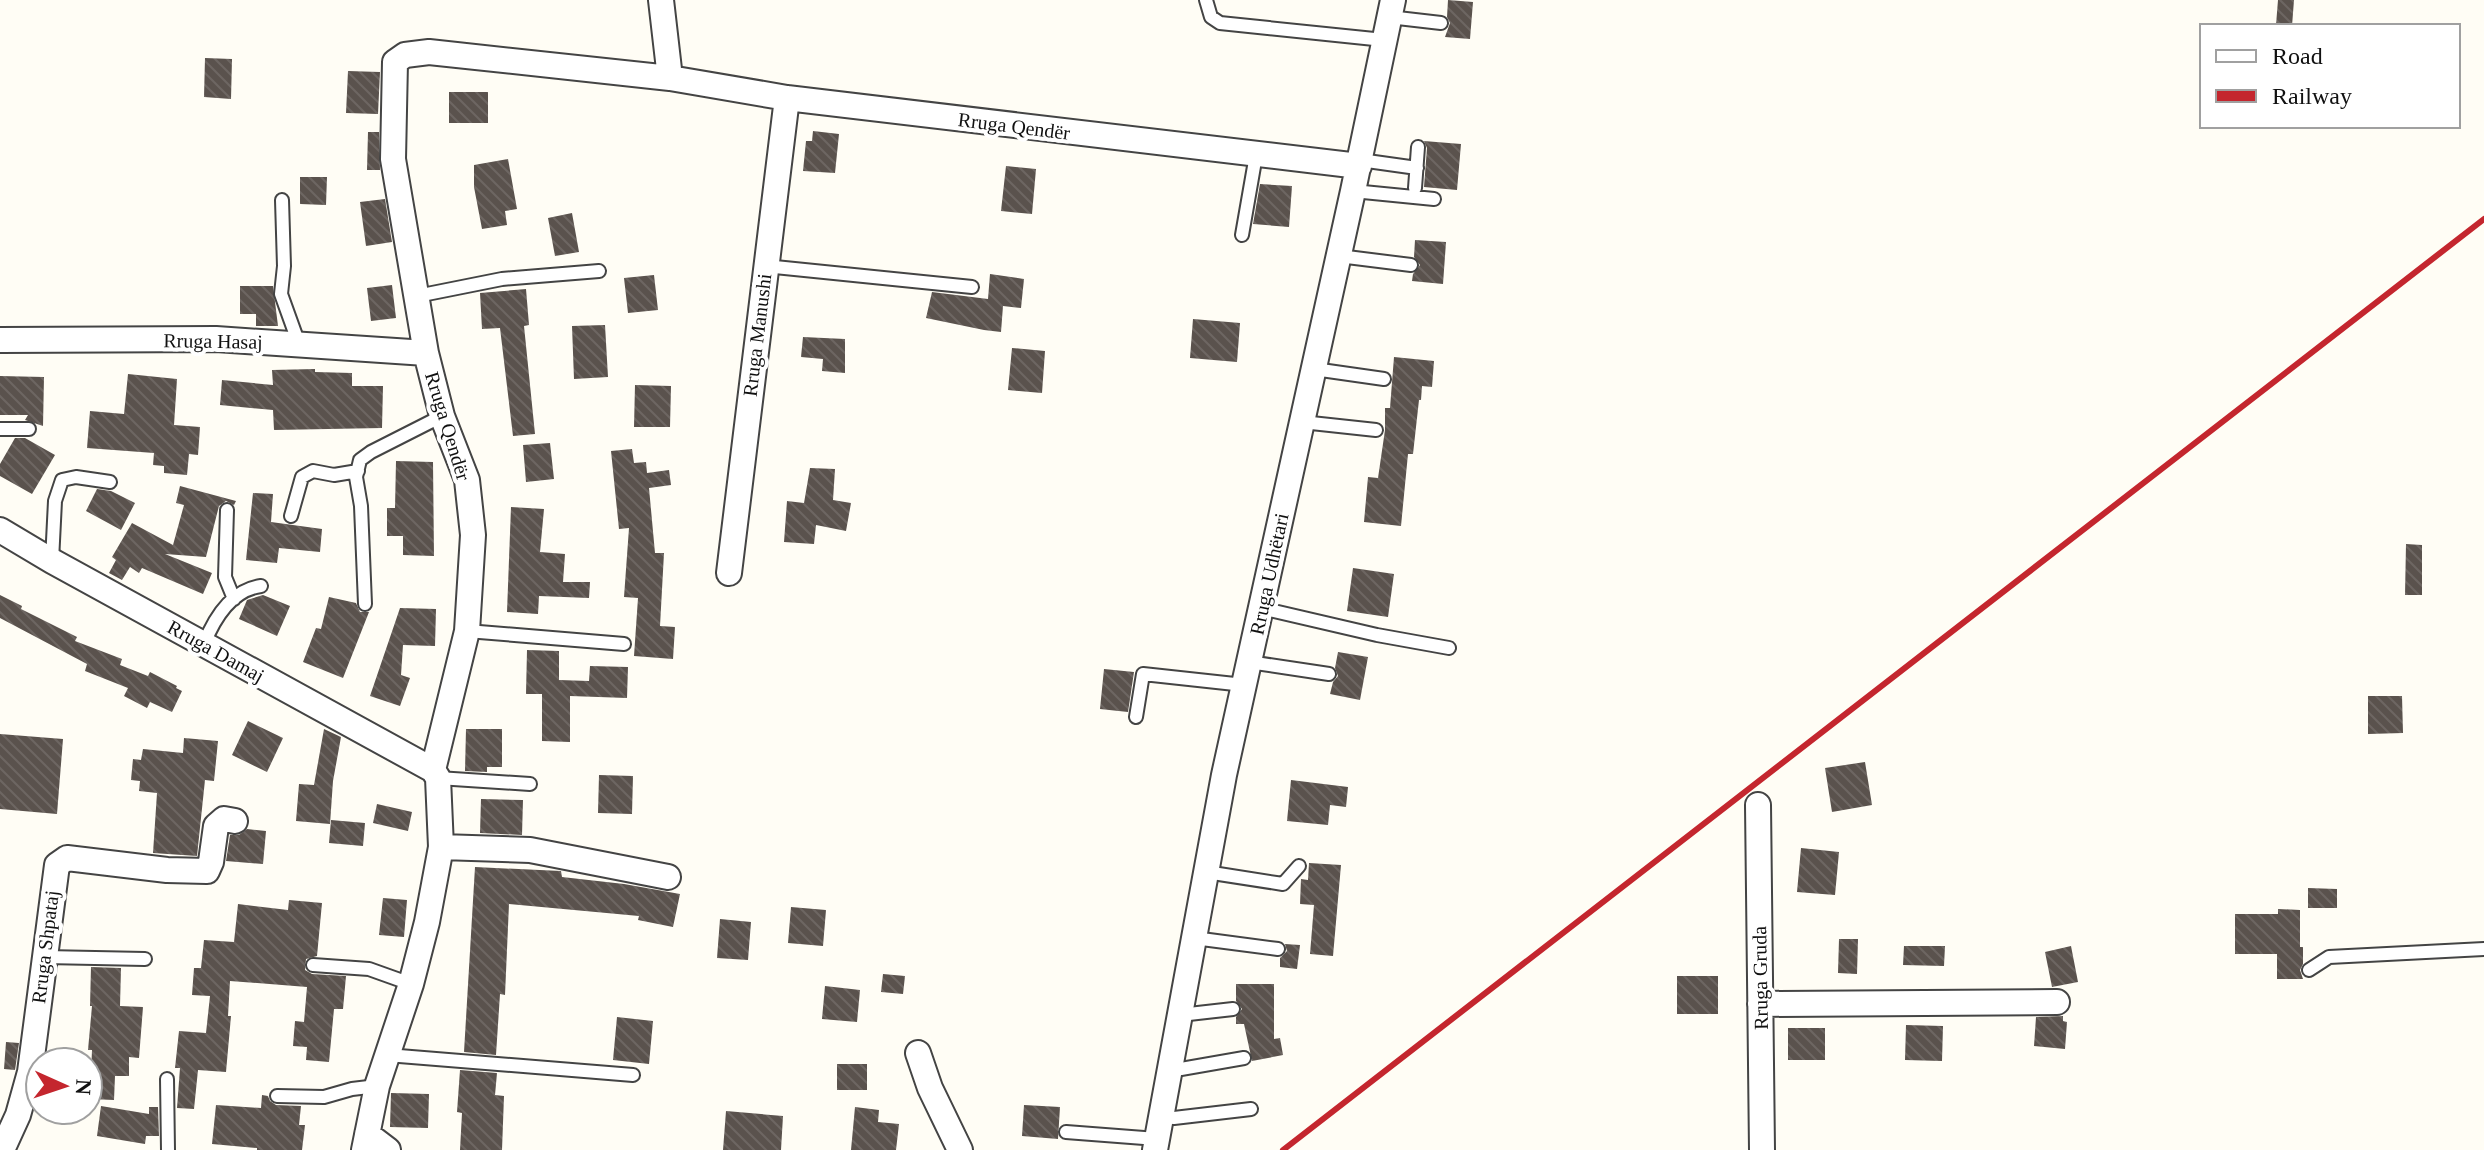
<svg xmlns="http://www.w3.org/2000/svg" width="2484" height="1150" viewBox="0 0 2484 1150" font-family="'Times New Roman',serif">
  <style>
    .building { fill: url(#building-back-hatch) }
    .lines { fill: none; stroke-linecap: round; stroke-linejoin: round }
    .lane-casing { stroke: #444; stroke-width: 16 }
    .street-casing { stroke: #444; stroke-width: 28 }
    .lane { stroke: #fff; stroke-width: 12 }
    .street { stroke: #fff; stroke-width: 24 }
    .rail { stroke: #c4262e; stroke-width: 6 }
    .labels { text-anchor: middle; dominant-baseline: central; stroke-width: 8; stroke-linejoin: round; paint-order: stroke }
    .street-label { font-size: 20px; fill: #111; stroke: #fff }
  </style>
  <defs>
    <pattern id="building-back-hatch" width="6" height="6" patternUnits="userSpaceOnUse" patternTransform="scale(2)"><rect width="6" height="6" fill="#5a524d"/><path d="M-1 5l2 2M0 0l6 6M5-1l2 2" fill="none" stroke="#6d6662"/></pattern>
  </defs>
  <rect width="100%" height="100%" fill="#fffdf5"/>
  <path class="building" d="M1448,0l25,2 -3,37 -25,-2 5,-14 -3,-6z
    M2278,0h16l-2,26 -16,-1z
    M205,58l27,1 -1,40 -27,-2z
    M348,71l32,1 -2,42 -32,-1z
    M449,92h39v31h-39z
    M813,131l26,3 -4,39 -32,-2 3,-30h6z
    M368,132h11l1,38h-13z
    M1424,141l37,3 -4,46 -33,-3 3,-39z
    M508,159l9,50 -12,2 2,14 -25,4 -8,-42v-22z
    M1006,166l30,3 -4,45 -31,-3z
    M300,177h27l-1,28 -26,-1z
    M1260,184l32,2 -3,41 -36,-3z
    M385,199l7,43 -26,4 -6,-44z
    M572,213l7,39 -24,4 -7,-38z
    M1415,240l31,2 -3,42 -31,-3 1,-7 7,-9 -6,-8z
    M990,274l34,5 -3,29 -18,-2 -2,26 -17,-2 -58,-12 6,-26 56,7z
    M654,275l4,35 -30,3 -4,-35z
    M392,285l4,33 -25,3 -4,-33z
    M240,286h33l5,40h-22v-12h-16z
    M526,289l3,36 -5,1 11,108 -22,2 -13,-108 -18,1 -2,-36z
    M1193,319l47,4 -3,39 -47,-4z
    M605,325l3,52 -34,2 -2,-53z
    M803,337l42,2v34l-23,-2 1,-12 -22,-2z
    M1012,348l33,3 -3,42 -34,-3z
    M1394,357l40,4 -2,26 -10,-1 -1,14h-2l-6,54h-5l-7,72 -37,-4 4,-45 10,1 7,-48v-22h5z
    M315,369v3l37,1v13h31l-1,42 -108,2 -1,-20 -53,-5 2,-25 51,5 -1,-15z
    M128,374l49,5 -3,46 26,2 -2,28 -9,-1 -2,21 -23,-2v-7l-11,-1 1,-12 -67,-5 3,-37 34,3z
    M0,376l44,1 -1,49 -18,-6 3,-5h-28z
    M635,385l36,1 -1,41h-36z
    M15,438h10l30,17 -23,39 -32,-18v-12z
    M550,443l4,36 -28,3 -3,-37z
    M632,449l2,14 12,-1 1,11 22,-3 2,15 -22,3 6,65h9l-4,73 15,1 -2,32 -39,-3 4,-58 -14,-1 5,-69 -10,1 -8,-78z
    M396,461l37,1 1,94 -31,-1v-19h-16v-28h8z
    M810,468l25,1 -2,31 18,3 -5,28 -30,-6 -2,19 -30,-2 3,-41 17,2z
    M180,486l56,15 -2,4 -8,-4 -7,5 -13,51 -41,-3 47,19 -9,21 -61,-26 -3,5 -9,-6 -8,13 -13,-7 7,-13 -4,-3 20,-34 41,22 11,-40 -8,-2z
    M97,489l14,2 24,12 -14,27 -35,-19z
    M253,493l20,1 -2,28 51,7 -2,23 -41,-4 -2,15 -31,-3z
    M511,507l33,2 -4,43 25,2 -2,28h27l-1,16 -50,-2 -1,18 -31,-2z
    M2406,544l16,1v50h-17z
    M1353,568l41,6 -6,43 -41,-6z
    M0,595l22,11 -1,3 56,28 -2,4 47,18 -2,6 28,11 2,-4 27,14 -1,2 6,3 -10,21 -22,-10 -3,6 -23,-12 4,-8 -43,-17 2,-7 -87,-46z
    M263,595l27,11 -13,30 -38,-17 8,-19z
    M329,597l27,6 4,9h9l-26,66 -40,-16 13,-34 5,1z
    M400,608l36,1 -1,37 -32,-1 -2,30 9,3 -10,28 -30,-10z
    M527,650l32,1v29l30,1 1,-15 38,1 -1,31 -57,-2v46l-28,-1v-47h-16z
    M1338,652l30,5 -8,43 -30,-6 3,-12 5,-6 -3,-8z
    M1104,669l30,3 -6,40 -28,-3z
    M2368,696h34l1,37 -35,1z
    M248,721l35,17 -16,34 -35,-17z
    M324,729l17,8 -8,44 -3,43 -34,-3 3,-37 15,1z
    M466,729h36v38h-15v5l-22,-1z
    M0,734l63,5 -6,75 -57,-5z
    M184,738l34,3 -4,40 -9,-1 -8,76 -44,-3 4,-60 -18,-2 1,-10 -9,-1 2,-21 8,1 2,-11 40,4z
    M1865,762l7,43 -40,7 -7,-44z
    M599,775l34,1 -1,38 -34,-1z
    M1291,780l57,7 -2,20 -16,-2 -2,20 -41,-4z
    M481,799l42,1 -1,35 -42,-2z
    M377,804l35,8 -4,19 -35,-8z
    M331,820l34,3 -2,23 -34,-3z
    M247,829l19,2 -3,33 -37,-3 4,-26h9z
    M1801,848l38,4 -4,43 -38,-3z
    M1309,863l32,2 -8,91 -23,-2 4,-49 -14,-1 1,-25 7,1z
    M475,867l86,4 1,6 62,7 56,10 -7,33 -35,-7 1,-4 -130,-12 -4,91 -5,-1 -4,61 -32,-3z
    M2308,888l29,1v19h-29z
    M383,898l24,2 -3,37 -25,-2z
    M289,900l33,3 -5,53 -11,3 -1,11 7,4 34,2 -3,33h-9l-5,53 -23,-2 1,-13 -14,-1 2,-25 9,1 3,-35 -77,-6 -2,35h3l-5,56 -28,-2 -4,39 -17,-1 3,-40h-5l4,-37 27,2 4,-37 -18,-1 2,-27h7l3,-28 30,2 4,-38 50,6z
    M791,907l35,3 -3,36 -35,-3z
    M2278,909l22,1v37h3v17l-3,6 3,9h-26v-25h-42v-40h43z
    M720,919l31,3 -3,38 -31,-2z
    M1839,939h19l-1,35 -19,-1z
    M1285,944l15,1 -3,24 -17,-2v-9l7,-7z
    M1904,946h41l-1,20 -41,-1z
    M2071,946l7,36 -26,5 -7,-35z
    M91,967l30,1 -1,38 23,1 -4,51 -10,-1v19h-14l-1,24 -24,-1 2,-49h-4l4,-44h-2z
    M883,974l22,2 -2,18 -22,-2z
    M1677,976h41v38h-41z
    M1236,984h38v55l6,-1 3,17 -31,6 -8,-37h-8v-7l6,-8 -6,-8z
    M825,986l35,4 -3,32 -35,-3z
    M2063,1016v5l4,1 -2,27 -31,-3 2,-29z
    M617,1017l36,4 -4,43 -36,-4z
    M1906,1025l37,1 -1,35 -37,-1z
    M1788,1028h37v32h-37z
    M6,1042l13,1 -4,27 -11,-1z
    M837,1064h30v26h-30z
    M460,1070l37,3 -2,22 9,1 -2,54h-42l2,-37 -5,-1z
    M391,1093l38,1 -1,34 -38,-1z
    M262,1095l6,1 2,5 6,4 25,1 -2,19h6l-3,25h-45v-2l-45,-4 4,-39 45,3z
    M1024,1105l36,2 -2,32 -36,-3z
    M101,1106l48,8v-7h9l1,29h-13l-1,8 -48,-8z
    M855,1107l24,3 -1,12 21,2 -3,26h-45z
    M726,1111l57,5 -2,34h-58z"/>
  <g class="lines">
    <g class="lane-casing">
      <path id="lane" d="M1206,0l5,17 9,6 164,17
        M1389,17l52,6
        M1360,160l57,8
        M1415,188l3,-41
        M1353,191l81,8
        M282,200l2,66 -3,28 18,50
        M1242,235l14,-80
        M1339,256l72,9
        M765,266l207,21
        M417,296l85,-17 97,-8
        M1314,369l70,10
        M1302,422l74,8
        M0,429h29
        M227,510l-2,67 9,22
        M291,516l11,-39 11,-6 21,4 24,-4
        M52,561l3,-60 7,-21 14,-3 34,5
        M365,604l-4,-98 -5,-29 4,-17 11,-8 71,-36
        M1261,608l116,27 72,13
        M467,631l157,13
        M204,644c10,-25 27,-54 57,-58
        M1249,662l80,12
        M1136,717l7,-43 101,11
        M438,778l92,6
        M1206,872l77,12 16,-18
        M1194,938l84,11
        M45,957l100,2
        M313,965l56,4 42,15
        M2309,970l20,-13 155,-8
        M1180,1015l53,-6
        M387,1055l246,20
        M1171,1067l10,2 63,-11
        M167,1079l1,71
        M277,1096l47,1 28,-8 25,-3
        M1161,1117l13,1 77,-9
        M1066,1132l91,7"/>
    </g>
    <g class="street-casing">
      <path id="street" d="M661,0l9,78
        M0,340l216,-1 210,14
        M0,530l52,31 381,209
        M729,573l58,-475
        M1758,805l4,345
        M441,847l89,3 138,27
        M1760,1004l297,-2
        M918,1053l12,35 30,62
        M367,1134l21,16
        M2,1150l16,-35 12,-43 27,-207 10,-7 100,12 40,1 4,-9 5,-36 8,-7 11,2
        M364,1150l13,-64 34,-102 16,-62 14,-75 -3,-69 -5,-8 34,-139 6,-96 -6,-55 -25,-64 -16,-63 -33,-194 2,-97 10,-7 24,-3 241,26 117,20 572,68
        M1155,1150l69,-375 129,-584 40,-191"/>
    </g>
    <use href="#lane" class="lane"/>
    <use href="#street" class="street"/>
    <path class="rail" d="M1283,1150l1201,-931"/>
  </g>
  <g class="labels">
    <g class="street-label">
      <text transform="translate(1014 126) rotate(7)">Rruga Qendër</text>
      <text transform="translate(757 335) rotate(-83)">Rruga Manushi</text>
      <text transform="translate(213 341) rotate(1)">Rruga Hasaj</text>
      <text transform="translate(448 426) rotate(73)">Rruga Qendër</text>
      <text transform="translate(1269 574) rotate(-78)">Rruga Udhëtari</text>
      <text transform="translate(216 651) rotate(29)">Rruga Damaj</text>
      <text transform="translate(45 947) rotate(-83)">Rruga Shpataj</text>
      <text transform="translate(1760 978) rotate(-91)">Rruga Gruda</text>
    </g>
  </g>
  <rect x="2200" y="24" width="260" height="104" fill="#ffffff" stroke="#a0a0a0" stroke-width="2"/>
  <rect x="2216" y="50" width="40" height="12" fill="#ffffff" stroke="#a0a0a0" stroke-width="2"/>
  <text x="2272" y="64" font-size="24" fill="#111111">Road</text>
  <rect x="2216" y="90" width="40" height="12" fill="#c4262e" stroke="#a0a0a0" stroke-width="2"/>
  <text x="2272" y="104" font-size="24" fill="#111111">Railway</text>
  <g transform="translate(64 1086) rotate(93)"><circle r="38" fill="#ffffff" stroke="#a0a0a0" stroke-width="2"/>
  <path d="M0-6L14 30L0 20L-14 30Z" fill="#c4262e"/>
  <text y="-12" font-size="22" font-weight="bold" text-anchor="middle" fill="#111111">N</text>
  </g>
</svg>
